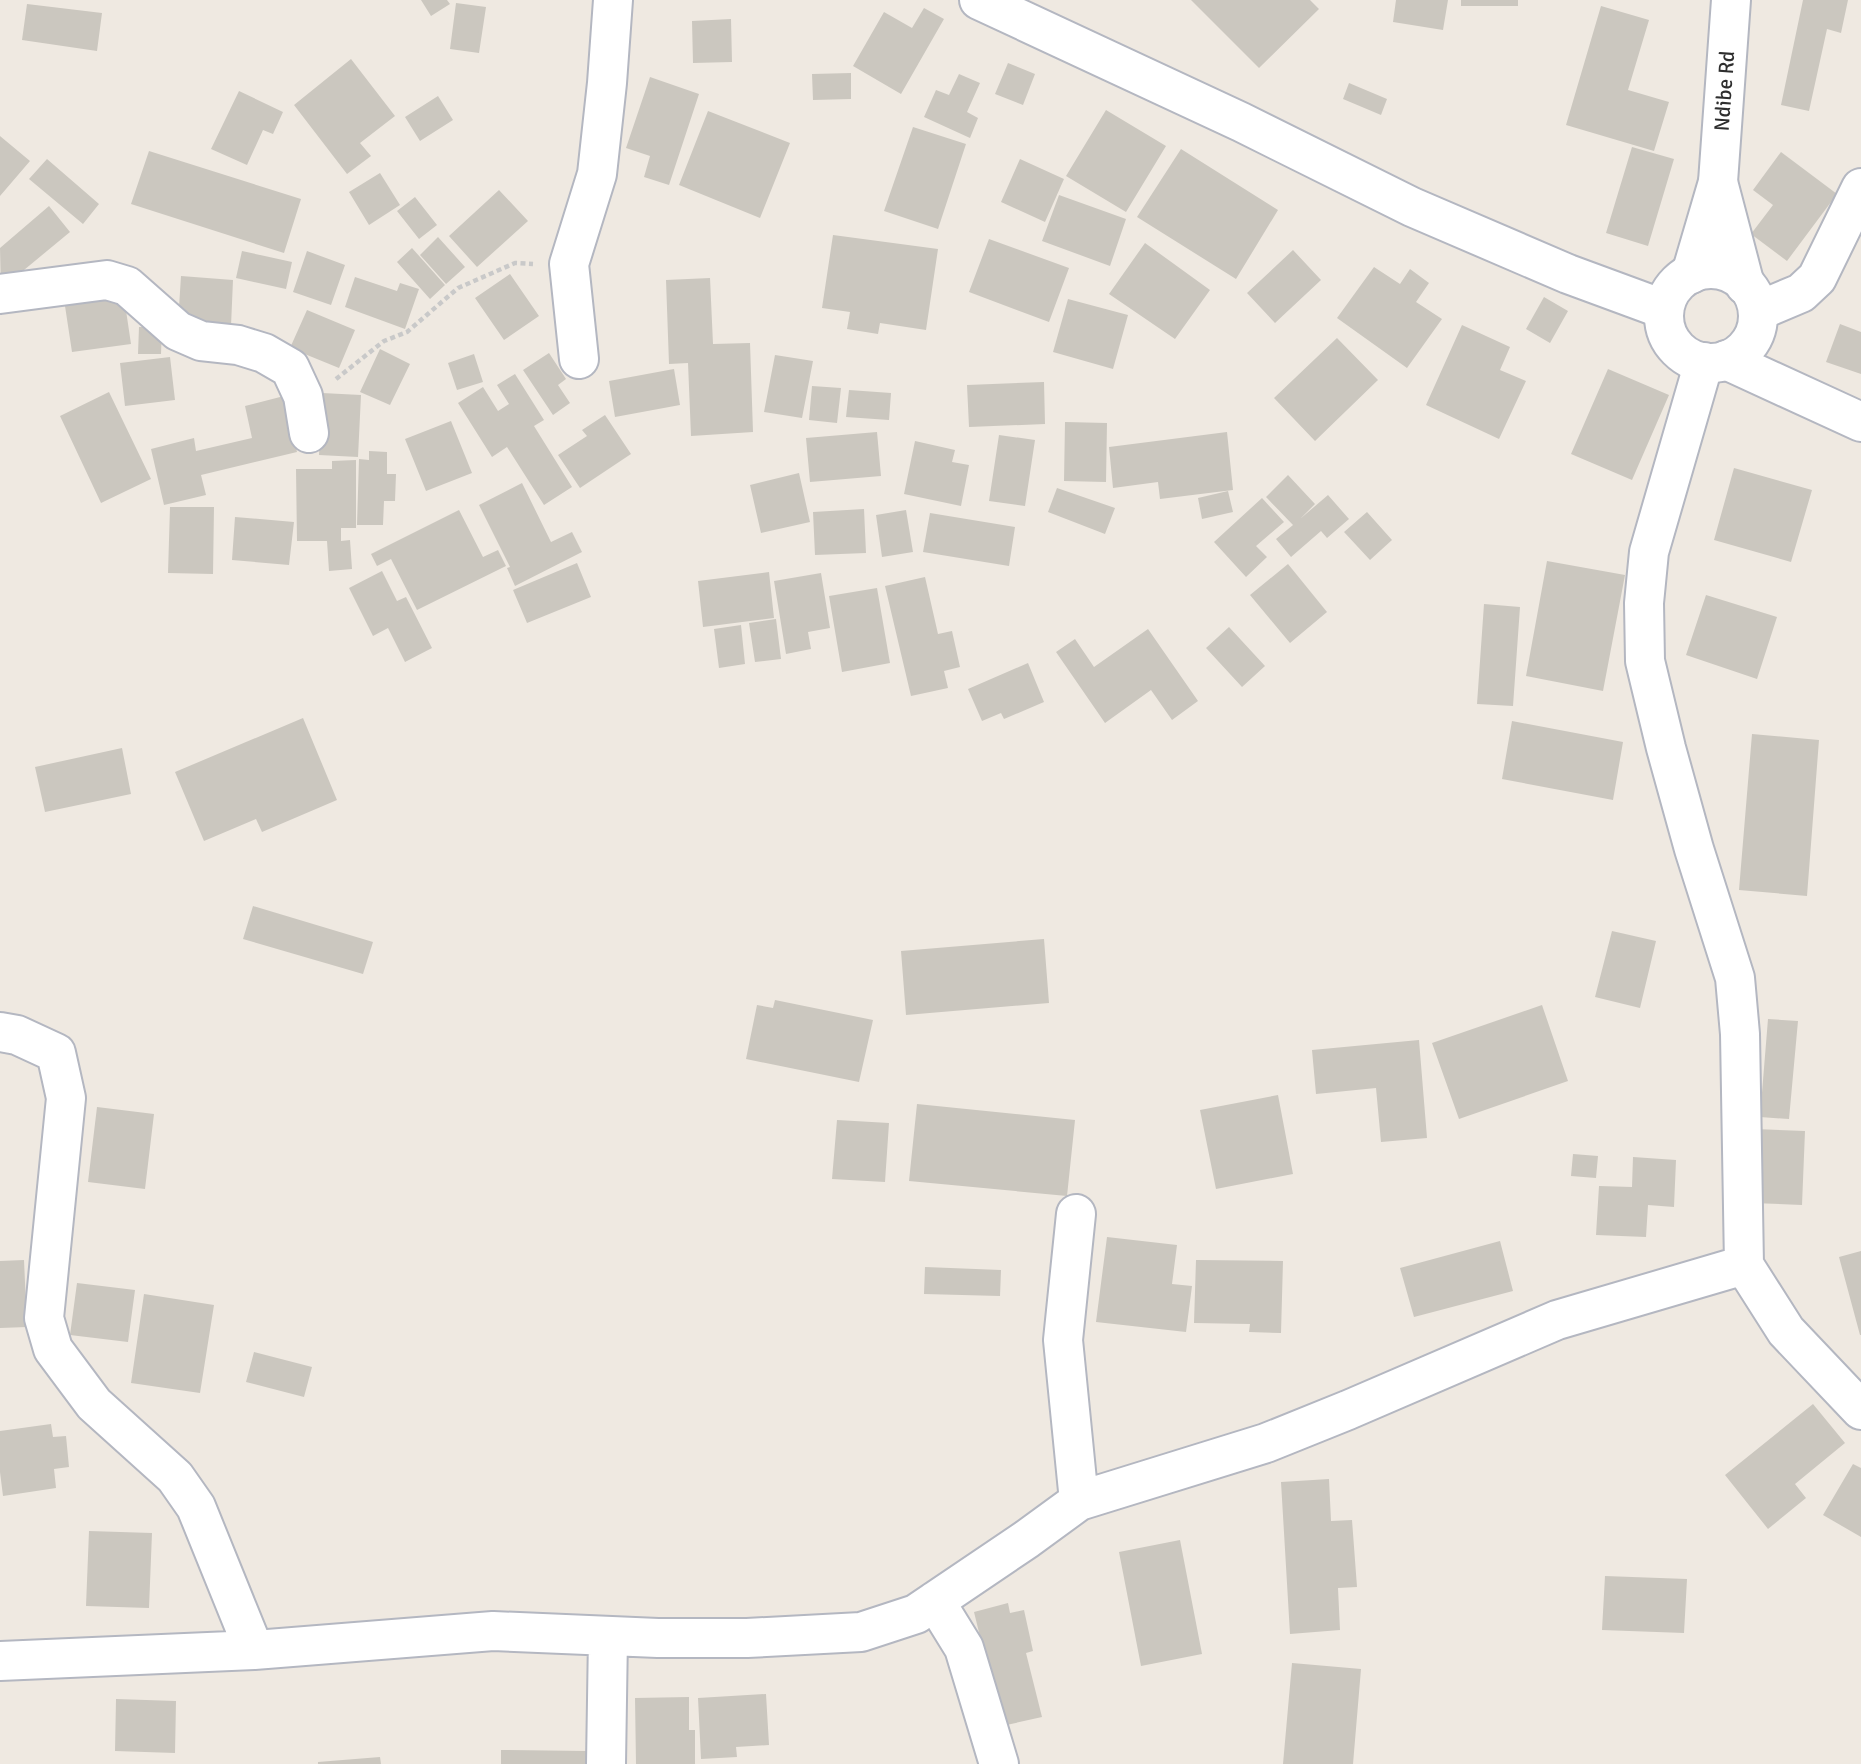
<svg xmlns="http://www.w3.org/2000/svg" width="1861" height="1764" viewBox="0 0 1861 1764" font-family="Signika,sans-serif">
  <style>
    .building { fill: #cbc7bf }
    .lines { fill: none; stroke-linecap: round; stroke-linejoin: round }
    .street-casing { stroke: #b4b7c1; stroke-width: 42 }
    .secondary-casing { stroke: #b4b7c1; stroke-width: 42 }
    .path { stroke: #c9c9c9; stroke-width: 4.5; stroke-dasharray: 5 3.5; stroke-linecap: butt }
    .street { stroke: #fff; stroke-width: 38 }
    .secondary { stroke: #fff; stroke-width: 38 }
    .labels { text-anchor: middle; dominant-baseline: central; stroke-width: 6; stroke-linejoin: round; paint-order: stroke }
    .street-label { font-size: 21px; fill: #2e2e2e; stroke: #fff }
  </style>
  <rect width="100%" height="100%" fill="#efe9e1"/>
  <path class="building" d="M421,0h26l3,4 -19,12z
    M1191,0h119l9,9 -60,59z
    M1396,0h52l-5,30 -50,-8z
    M1461,0h57v6h-57z
    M1803,0h45l-7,33 -14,-4 -18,82 -28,-6z
    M456,3l30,4 -7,46 -29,-4z
    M27,4l75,9 -5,38 -75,-11z
    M1601,6l48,14 -21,70 41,12 -15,49 -88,-26z
    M924,8l20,11 -43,75 -48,-28 31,-54 28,16z
    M731,19l1,43 -39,1 -1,-42z
    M351,59l44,57 -35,27 11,13 -24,18 -53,-69z
    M1008,63l27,11 -12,31 -28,-11z
    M851,73v26l-38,1 -1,-26z
    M959,74l21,9 -13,29 11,6 -8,20 -46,-21 12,-27 13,5z
    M650,77l49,17 -30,91 -25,-8 6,-21 -24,-8z
    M1349,83l38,16 -6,16 -38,-16z
    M239,91l44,21 -10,22 -10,-4 -16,35 -36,-16z
    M438,96l15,24 -33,21 -15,-24z
    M1106,110l60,36 -40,66 -60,-36z
    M708,111l82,32 -30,75 -81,-33z
    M913,127l53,17 -28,85 -54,-18z
    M0,136l30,25 -30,35z
    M1632,147l42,12 -26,87 -42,-13z
    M1181,149l97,61 -42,69 -99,-62z
    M149,151l152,48 -17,54 -153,-49z
    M1781,152l56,42 -50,67 -36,-27 22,-29 -20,-15z
    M47,159l52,45 -16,20 -54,-45z
    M1020,159l44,20 -19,43 -44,-20z
    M380,173l20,32 -31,20 -20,-33z
    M499,190l29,31 -51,46 -28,-31z
    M1059,195l67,24 -16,47 -68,-25z
    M415,197l22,28 -18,14 -22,-28z
    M49,206l21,26 -69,57 -1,-41z
    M833,235l105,14 -12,81 -46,-7 -2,11 -31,-5 3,-17 -28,-4z
    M438,237l27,30 -19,17 -26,-29z
    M989,239l80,29 -20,54 -80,-30z
    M1145,243l65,47 -35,49 -66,-45z
    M412,248l33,37 -15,14 -33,-37z
    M1293,250l28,30 -46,43 -28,-30z
    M242,251l50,11 -6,27 -50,-11z
    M307,251l38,14 -14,40 -38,-13z
    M1374,267l26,17 10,-15 19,14 -13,19 26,17 -35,49 -70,-50z
    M510,274l29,42 -35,24 -29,-42z
    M181,276l52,4 -2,46 -53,-3z
    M355,277l42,14 3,-8 19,6 -14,40 -60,-22z
    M710,278l3,66 37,-1 3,89 -62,4 -3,-73 -19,1 -3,-84z
    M124,297l7,47 -59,8 -7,-46z
    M1544,297l24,14 -18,32 -24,-14z
    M1068,299l60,16 -15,54 -60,-17z
    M307,310l48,20 -16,38 -49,-20z
    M1840,324l21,8v42l-35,-12z
    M1462,325l48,22 -10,23 26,11 -27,58 -73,-34z
    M139,327h23l-1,27h-23z
    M1337,338l41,42 -63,61 -41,-43z
    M380,349l30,15 -20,41 -30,-13z
    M549,353l17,26 -8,6 12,18 -17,12 -30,-45z
    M474,354l9,28 -26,8 -9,-27z
    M775,355l38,6 -11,57 -38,-6z
    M170,357l5,43 -50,6 -5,-43z
    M674,369l6,36 -65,12 -6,-36z
    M1608,369l61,26 -37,85 -61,-26z
    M515,374l29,46 -10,6 38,61 -28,18 -37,-58 -15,10 -34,-54 25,-16 15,24 11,-7 -12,-19z
    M1044,382l1,42 -76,3 -2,-42z
    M812,386l29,2 -4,35 -28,-3z
    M849,390l42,3 -2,27 -43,-3z
    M109,392l42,87 -50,24 -41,-87z
    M322,393l39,2 -3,62 -39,-2z
    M284,396l13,56 -96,23 5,20 -42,10 -13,-56 43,-11 2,13 56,-13 -7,-32z
    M605,415l26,39 -51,34 -22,-33 29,-19 -5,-6z
    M451,421l21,52 -46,18 -21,-52z
    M1065,422l42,1 -1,59 -42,-1z
    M877,432l4,44 -71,6 -4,-44z
    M1227,432l6,58 -73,9 -2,-17 -45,6 -4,-41z
    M999,435l36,5 -10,66 -36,-5z
    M915,441l40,9 -3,12 17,3 -8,41 -57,-12z
    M369,451l18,1v22h9l-1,27h-11l-1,24h-26l2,-66 10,1z
    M356,460v68h-15v13l9,-1 2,29 -23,2 -2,-30h-30l-1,-72h36v-8z
    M1734,468l78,22 -21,72 -77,-22z
    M799,473l11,49 -49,11 -11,-48z
    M1288,475l27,29 -15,15 28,-24 21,24 -22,19 -6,-7 -30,26 -15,-18 17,-14 -27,-28z
    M522,483l29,59 21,-10 10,20 -67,34 -8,-18 3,-1 -31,-62z
    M1057,488l58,20 -10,26 -57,-22z
    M1228,491l5,21 -31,7 -4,-21z
    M1262,498l22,24 -28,24 11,11 -21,20 -32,-35z
    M170,507h44l-1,67 -45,-1z
    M864,509l2,44 -51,2 -2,-43z
    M459,510l24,47 15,-7 8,16 -89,44 -26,-51 -14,7 -6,-12z
    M906,510l7,42 -31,5 -6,-42z
    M1367,512l25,28 -22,20 -26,-28z
    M930,513l85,14 -6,39 -86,-14z
    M235,517l59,5 -5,43 -57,-5z
    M1547,561l78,14 -22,116 -77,-15z
    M577,563l14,34 -64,26 -14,-33z
    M1288,564l39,48 -37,31 -40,-48z
    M382,571l15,30 9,-4 26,51 -27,14 -17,-34 -15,8 -24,-48z
    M769,572l5,46 -71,9 -5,-46z
    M821,573l9,55 -22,4 3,17 -25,5 -12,-73z
    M925,577l13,57 14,-3 8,36 -16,4 4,17 -37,8 -26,-110z
    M877,588l13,75 -48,9 -13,-76z
    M1706,595l71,22 -20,62 -71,-24z
    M1484,604l36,3 -7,99 -36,-2z
    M776,619l5,40 -26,3 -6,-39z
    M741,625l4,39 -26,4 -5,-39z
    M1229,627l36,39 -23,21 -36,-39z
    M1148,629l50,72 -26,19 -21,-30 -46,33 -49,-71 19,-13 19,28z
    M1028,663l16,39 -40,17 -3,-6 -19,8 -14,-32z
    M303,718l34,82 -75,32 -6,-13 -52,22 -29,-69z
    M1512,721l111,21 -10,58 -111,-21z
    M1752,734l67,6 -12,156 -68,-6z
    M122,748l9,46 -86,18 -10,-45z
    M253,906l120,36 -10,32 -120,-35z
    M1612,931l44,10 -16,67 -45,-11z
    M1044,939l5,64 -143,12 -5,-64z
    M775,1000l98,20 -14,62 -113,-23 11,-54 16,3z
    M1542,1005l26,76 -109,38 -27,-76z
    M1768,1019l30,2 -9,98 -29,-2z
    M1419,1040l8,98 -46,4 -5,-54 -60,6 -4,-44z
    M1278,1095l15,79 -77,15 -16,-79z
    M917,1104l158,16 -8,76 -158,-15z
    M97,1107l57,7 -9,75 -57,-7z
    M837,1120l52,3 -4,59 -53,-3z
    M1755,1129l50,2 -3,74 -50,-2z
    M1573,1154l25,2 -2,22 -25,-2z
    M1633,1157l43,3 -2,47 -26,-2 -2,32 -50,-2 3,-49 33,1z
    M1107,1237l70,8 -5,39 20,2 -6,46 -90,-10z
    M1500,1241l13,50 -99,26 -14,-49z
    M1861,1251v84h-1l-21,-78z
    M24,1260l3,67 -27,1v-67z
    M1196,1260l87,1 -2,72 -32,-1 1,-8 -56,-1z
    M925,1267l76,3 -1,26 -76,-2z
    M77,1283l58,7 -7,52 -58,-7z
    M144,1294l70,11 -14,88 -69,-10z
    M254,1352l58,15 -8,30 -58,-15z
    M1813,1404l32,39 -50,41 11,14 -38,31 -43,-54z
    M51,1424l2,13 13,-1 3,31 -15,2 2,19 -53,8 -3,-24v-41z
    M1853,1464l8,4v69l-38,-22z
    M1329,1479l2,42 21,-1 5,67 -19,1 2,42 -50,4 -9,-152z
    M89,1531l63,2 -3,75 -63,-2z
    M1180,1540l22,114 -61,12 -22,-114z
    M1605,1576l82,3 -3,54 -82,-3z
    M1008,1603l2,10 14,-3 9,41 -7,2 16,64 -40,9 -28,-114z
    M1292,1663l69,6 -8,95h-70z
    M766,1694l3,51 -33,2 1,10 -36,2 -3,-61z
    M689,1697v33h6v34h-59l-1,-66z
    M116,1699l60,2 -1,52 -60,-2z
    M501,1750l86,1v13h-86z
    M380,1757l1,7h-63v-2z"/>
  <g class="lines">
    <g class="street-casing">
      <path id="street" d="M979,0l262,122 171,85 156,67 95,35
        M0,294l107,-14 20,6 51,45 23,10 37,4 26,8 26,15 13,28 6,37
        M1758,311l43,-18 16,-15 44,-90
        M579,359l-10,-95 28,-90 10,-91 6,-83
        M1704,362l-55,190 -5,51 1,58 21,87 28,101 41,129 5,56 4,231 42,66 75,79
        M0,1032l17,3 39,18 10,45 -22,220 9,31 41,55 81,73 21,30 58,143
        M1076,1214l-13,126 16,161
        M935,1601l29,47 35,116
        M0,1661l254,-11 239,-19 165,7h89l114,-6 55,-18 111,-75 52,-38 187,-58 82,-33 209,-90 187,-55
        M606,1764l2,-128"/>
    </g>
    <g class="secondary-casing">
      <g id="secondary">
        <path d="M1718,182l27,103"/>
        <circle cx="1711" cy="316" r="47"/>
        <path id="s1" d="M1691,274l27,-92 13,-182"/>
        <path d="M1726,360l135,62"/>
      </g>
    </g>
    <path class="path" d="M336,379l48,-38 23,-9 51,-44 57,-25 18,1"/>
    <use href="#street" class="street"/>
    <use href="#secondary" class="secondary"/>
  </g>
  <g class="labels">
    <g class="street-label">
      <text stroke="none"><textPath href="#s1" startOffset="187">Ndibe Rd</textPath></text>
    </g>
  </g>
</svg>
